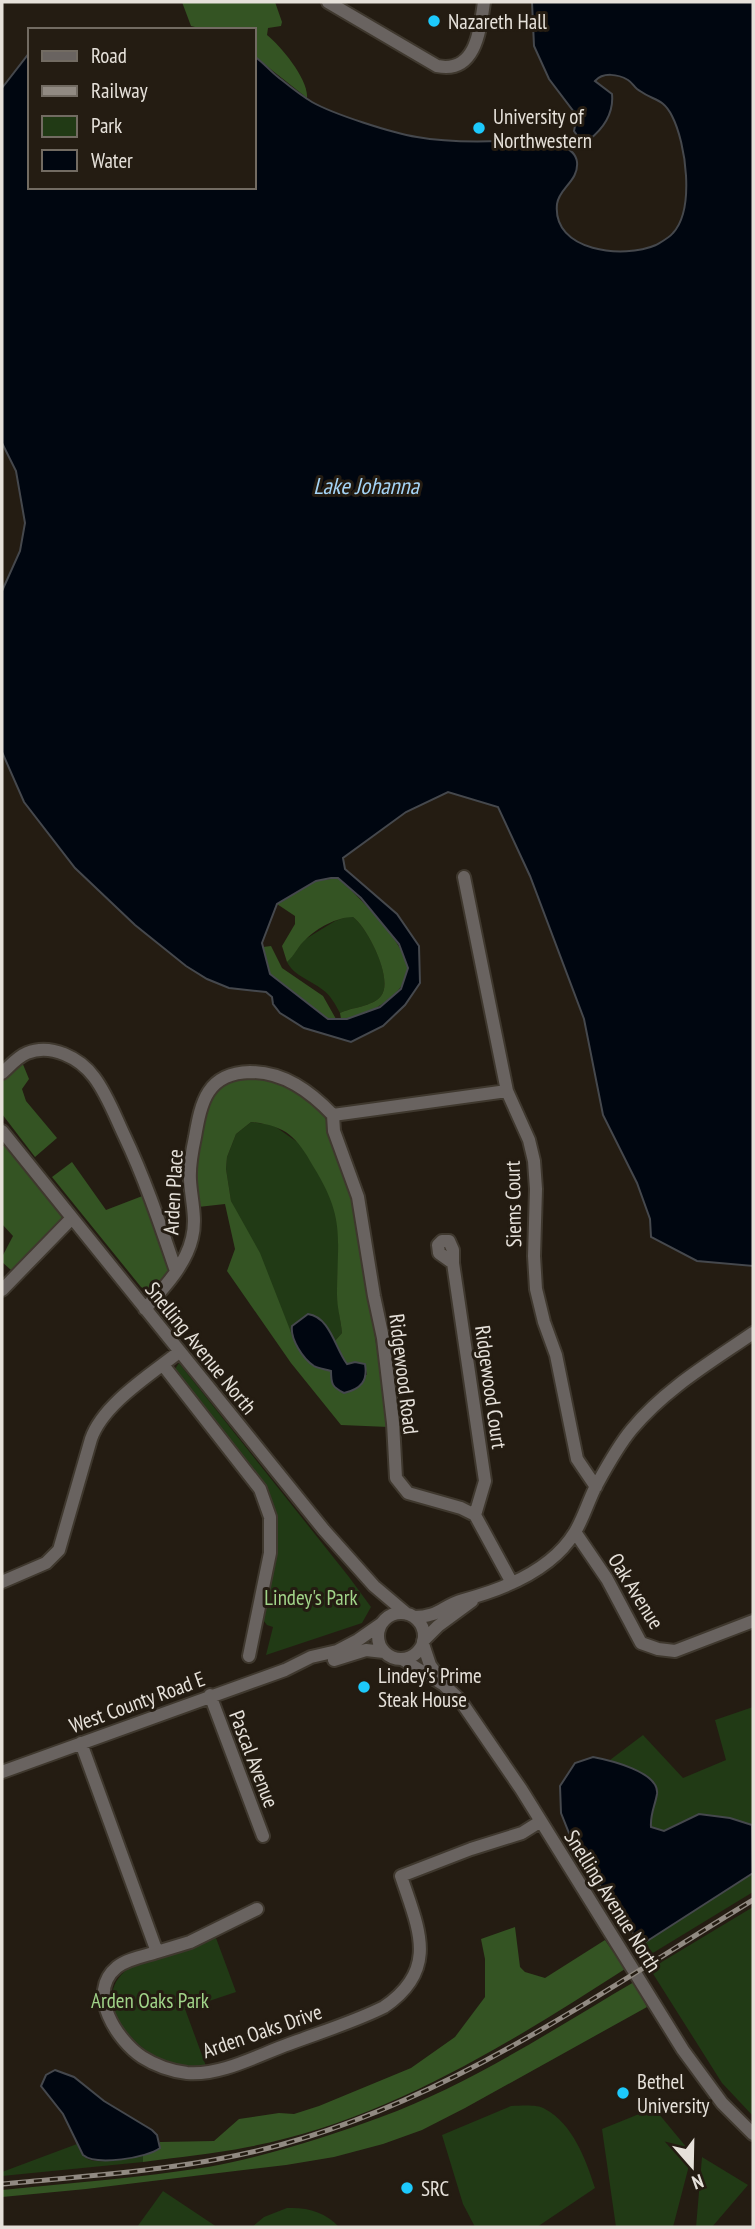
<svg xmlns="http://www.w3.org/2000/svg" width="755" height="2229" viewBox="0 0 755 2229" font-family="'PT Sans Narrow',sans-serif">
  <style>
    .green { fill: #213a15 }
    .forest { fill: #345423; fill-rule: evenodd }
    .water { fill: #000610; stroke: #45484d; stroke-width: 2; fill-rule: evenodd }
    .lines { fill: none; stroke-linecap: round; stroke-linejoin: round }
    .minor-casing { stroke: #3f382e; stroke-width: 16 }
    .minor { stroke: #696360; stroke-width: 12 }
    .rail-casing { stroke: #918a82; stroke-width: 5 }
    .rail { stroke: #241c12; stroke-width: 2.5; stroke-dasharray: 8; stroke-linecap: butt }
    .poi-dot { fill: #1dc9fc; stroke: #241c12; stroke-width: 2.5 }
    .labels { text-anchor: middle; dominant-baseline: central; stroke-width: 6; stroke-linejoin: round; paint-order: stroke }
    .poi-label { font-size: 21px; fill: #e6e1da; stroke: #241c12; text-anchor: start }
    .street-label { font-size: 21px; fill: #e6e1da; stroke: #241c12 }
    .park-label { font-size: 21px; fill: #a1d489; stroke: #241c12 }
    .water-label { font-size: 23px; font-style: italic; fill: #a5d4f6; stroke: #241c12 }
  </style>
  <rect width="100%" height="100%" fill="#241c12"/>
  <path class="green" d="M346,917h7c15,11 41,62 28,79 -9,11 -29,11 -41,17 -5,-9 -9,-17 -17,-23 -12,-10 -29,-14 -36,-28l17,-22 31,-19z
    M251,1122l22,3 27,19 25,40 11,27 3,21 -2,64 5,37 -8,9c-5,-13 -11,-26 -26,-28l-16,12 -1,7 -60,-132 -5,-32 1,-12 9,-23z
    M179,1363l170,214 22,30 -9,16 -96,32 7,-28 -6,-2 -4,-5c5,-26 14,-54 14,-80 1,-47 -73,-134 -102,-171z
    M753,1707v120l-23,-9 -31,-4 -35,17 -13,-4 -1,-11 -40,-56 33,-25 40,43 43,-18 -11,-40z
    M753,1873v19l-110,67 -7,-11z
    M753,1907v209l-31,-33 -72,-114z
    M216,1938l20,54 -51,17 21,57c-16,2 -34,0 -48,-8 -32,-17 -68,-62 -29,-90z
    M511,2106c10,0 26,-2 34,3 28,15 41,51 50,79l-58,39h-62l-12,-23 -21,-69z
    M654,2108l38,46 -19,73h-57l-14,-98z
    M77,2144c2,5 4,11 9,14 11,8 44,-1 57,-3v7l-141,14v-4z
    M702,2157l46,28 -36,42h-16z
    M163,2191l54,36h-80z
    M287,2208c21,-1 38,4 52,19h-87l12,-10z"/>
  <path class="forest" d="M182,2h93l7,20 -1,4 -13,2 -1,7c14,11 42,45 40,63l-53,-42v-26h-47l-16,-4z
    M338,878c20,18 65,62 69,88 2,13 -8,25 -17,32 -13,11 -32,21 -49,21l-1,-6c12,-6 32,-6 41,-17 13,-16 -13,-68 -28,-79 -16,0 -36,11 -47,22 -8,7 -11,16 -19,23l-5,-16 13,-22v-8l-18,-12 39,-23z
    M271,946l11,22 41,28 13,23 -8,1 -58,-46 -7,-27z
    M22,1062l7,17 -7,10 4,12 31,37 -22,19 -33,-43v-34z
    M267,1077l47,24 9,11 29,77 37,238 -48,-2 -50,-62 -64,-92 8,-22 -10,-45 -27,3c-4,-29 -2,-94 17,-117 11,-13 37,-12 52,-13zM251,1122c35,4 45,14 62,44 33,53 24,71 24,129 0,13 4,25 5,38l-8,9 13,22h18l2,11 -36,-4 -37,-31 -34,-87 -29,-52 -5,-32 1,-12 9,-23z
    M2,1146h3l57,71 -3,7 -48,46 -9,-8v-5l11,-21 -11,-12z
    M72,1162l34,48 39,-15 25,75 -15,20h-9l-5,-3 -89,-110z
    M515,1927l5,40 5,5 20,6 60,-38 20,29c-115,74 -241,153 -377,178 -34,7 -70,10 -105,15v-7l13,-4 4,-3v-6l54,-1 25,-22 40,-6 15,1 25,-8 92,-38 44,-31 30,-40v-38l-4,-20z
    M634,1982l13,25 -182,101 -43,22 -39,14 -49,13 -48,8 -200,24 -84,8v-7c68,-7 138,-12 206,-23 56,-10 119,-30 173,-50 90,-33 171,-87 253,-135z"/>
  <path class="water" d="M532,2h221v1264l-56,-5 -46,-24 -1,-18 -13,-36 -34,-68 -19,-96 -54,-143 -32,-69 -50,-15 -42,20 -63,46 2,11 52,45 22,32 1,37 -15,22 -22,21 -32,16 -47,-14 -24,-15 -7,-9 -1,-7 -6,-5 -37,-4 -22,-9 -21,-13 -51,-41 -60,-57 -51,-66 -22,-50v-161l18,-40 5,-28 -9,-52 -14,-28v-355l28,-36v135h224v-131c9,6 15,14 24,21 10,8 22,18 34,25 21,12 80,31 105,35 27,5 57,5 85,4 18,0 40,-2 58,4 8,3 16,8 17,17 2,19 -18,26 -20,42 -5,48 67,55 99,41 5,-3 13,-7 17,-12 22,-24 13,-90 -1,-117 -9,-18 -18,-15 -32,-25 -5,-2 -7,-8 -12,-11 -10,-6 -25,-8 -33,1l17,13c2,20 -8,34 -23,46l-10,-2 -5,-7 3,-15 -28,-37 -15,-33zM331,878h7l23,20 38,46 9,24 -7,21 -21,18 -33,12h-19l-58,-45 -8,-31 15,-39 39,-23z
    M308,1314c22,3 27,34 39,50l8,-2 10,2c3,17 -4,25 -21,29 -12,-6 -13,-9 -13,-22 -5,-2 -12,-2 -17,-5 -11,-7 -24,-27 -22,-40z
    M593,1757c16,3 67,15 64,37 -2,12 -7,20 -6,33l13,4 35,-17 31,4 22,7 1,48 -112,72 -39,-56 -33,-56 -8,-20 -1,-27 15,-23z
    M55,2070l19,7 30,24 48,29 5,5 3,13c-13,10 -64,18 -77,7l-20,-41 -22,-28 5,-11z"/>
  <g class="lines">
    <g class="minor-casing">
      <path id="minor" d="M328,2l109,64c39,8 43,-36 47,-64
        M464,877l43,214 22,49 5,21 2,28 -2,67 2,33 8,33 12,33 21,104 19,28
        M2,1073c8,-7 15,-16 25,-20 24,-10 53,5 67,24 13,17 21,39 30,58 21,44 36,89 52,136
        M333,1115l1,16 24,66 16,99 9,42 10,85 3,55 12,15 53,15 14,7 37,68
        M2,1131l322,399 50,56 33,28
        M453,1263l-14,-10 -1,-8 4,-4h7l4,9v13l32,218 -10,34
        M2,1290l69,-71
        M145,1309c18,-20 41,-44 47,-71 5,-19 -1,-39 -2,-58 -1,-14 2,-29 5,-43 6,-35 12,-64 55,-65 34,0 60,19 83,43l174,-24
        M163,1365l97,124 10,28v36l-21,103
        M575,1532l32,47 34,64 17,6 17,2 78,-30
        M2,1582l44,-19 13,-13 32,-111c12,-35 59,-64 88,-87
        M378 1636a23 23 0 1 1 46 0a23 23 0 1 1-46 0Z
        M414,1617c25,0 28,-11 49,-17 42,-11 89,-30 112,-68 8,-13 13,-30 20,-44 11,-20 22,-41 37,-59 33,-40 79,-67 121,-96
        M423,1641l15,-15 34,-25
        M423,1644l7,21 10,14
        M402,1659l42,26 16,15 61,89 162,261 39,53 31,31
        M334,1660l32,-10 18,2
        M210,1695l53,141
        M81,1743l76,209c-13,4 -30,7 -40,15 -32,26 1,74 25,90 14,9 29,14 45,16 34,3 71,-18 102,-29 32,-12 65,-22 95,-37 56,-38 34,-79 17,-131l70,-27 51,-16 19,-12
        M2,1772l283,-102 26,-13 26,-6 21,-11 23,-16
        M157,1952l33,-10 67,-33"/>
    </g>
    <use href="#minor" class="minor"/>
    <g class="rail-casing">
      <path id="rail" d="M2,2184c93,-9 187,-14 278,-39 174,-48 321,-153 473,-245"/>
    </g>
    <use href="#rail" class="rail"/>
  </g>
  <g class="poi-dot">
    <circle cx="434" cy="21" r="7"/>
    <circle cx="479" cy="128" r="7"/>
    <circle cx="364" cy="1687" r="7"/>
    <circle cx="623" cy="2093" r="7"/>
    <circle cx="407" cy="2188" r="7"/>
  </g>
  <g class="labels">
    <g class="poi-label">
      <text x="448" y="21">Nazareth Hall</text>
      <text x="493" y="116">University of<tspan x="493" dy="24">Northwestern</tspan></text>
      <text x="378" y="1675">Lindey's Prime<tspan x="378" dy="24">Steak House</tspan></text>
      <text x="637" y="2081">Bethel<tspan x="637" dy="24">University</tspan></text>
      <text x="421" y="2188">SRC</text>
    </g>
    <g class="street-label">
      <text transform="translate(173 1192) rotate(-87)">Arden Place</text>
      <text transform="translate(513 1204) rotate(-91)">Siems Court</text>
      <text transform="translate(201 1348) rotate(51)">Snelling Avenue North</text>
      <text transform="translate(404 1374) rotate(83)">Ridgewood Road</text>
      <text transform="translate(491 1387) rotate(82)">Ridgewood Court</text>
      <text transform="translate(636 1591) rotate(58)">Oak Avenue</text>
      <text transform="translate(137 1702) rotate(-20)">West County Road E</text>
      <text transform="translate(254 1759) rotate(69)">Pascal Avenue</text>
      <text transform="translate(613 1901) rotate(58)">Snelling Avenue North</text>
      <text transform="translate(262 2031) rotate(-19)">Arden Oaks Drive</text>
    </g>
    <g class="park-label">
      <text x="311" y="1597">Lindey's Park</text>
      <text x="150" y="2000">Arden Oaks Park</text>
    </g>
    <g class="water-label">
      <text x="366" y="485">Lake Johanna</text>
    </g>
  </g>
  <rect width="755" height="2229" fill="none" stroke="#e6e1da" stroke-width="7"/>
  <rect x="28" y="28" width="228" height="161" fill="#241c12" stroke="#726b62" stroke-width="2"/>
  <rect x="42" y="51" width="35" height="10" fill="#696360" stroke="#726b62" stroke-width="2"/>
  <text x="91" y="63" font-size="21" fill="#e6e1da">Road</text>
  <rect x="42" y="86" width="35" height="10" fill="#918a82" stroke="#726b62" stroke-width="2"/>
  <text x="91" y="98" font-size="21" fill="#e6e1da">Railway</text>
  <rect x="42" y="116" width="35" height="21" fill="#213a15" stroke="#726b62" stroke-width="2"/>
  <text x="91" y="133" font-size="21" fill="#e6e1da">Park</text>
  <rect x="42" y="150" width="35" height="21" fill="#000610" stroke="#726b62" stroke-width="2"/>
  <text x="91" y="168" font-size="21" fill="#e6e1da">Water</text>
  <g transform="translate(692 2166) rotate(160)" stroke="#241c12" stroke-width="5" paint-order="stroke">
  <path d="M0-5L12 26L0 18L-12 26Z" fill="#e6e1da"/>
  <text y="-10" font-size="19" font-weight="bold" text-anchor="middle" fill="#e6e1da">N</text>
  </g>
</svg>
